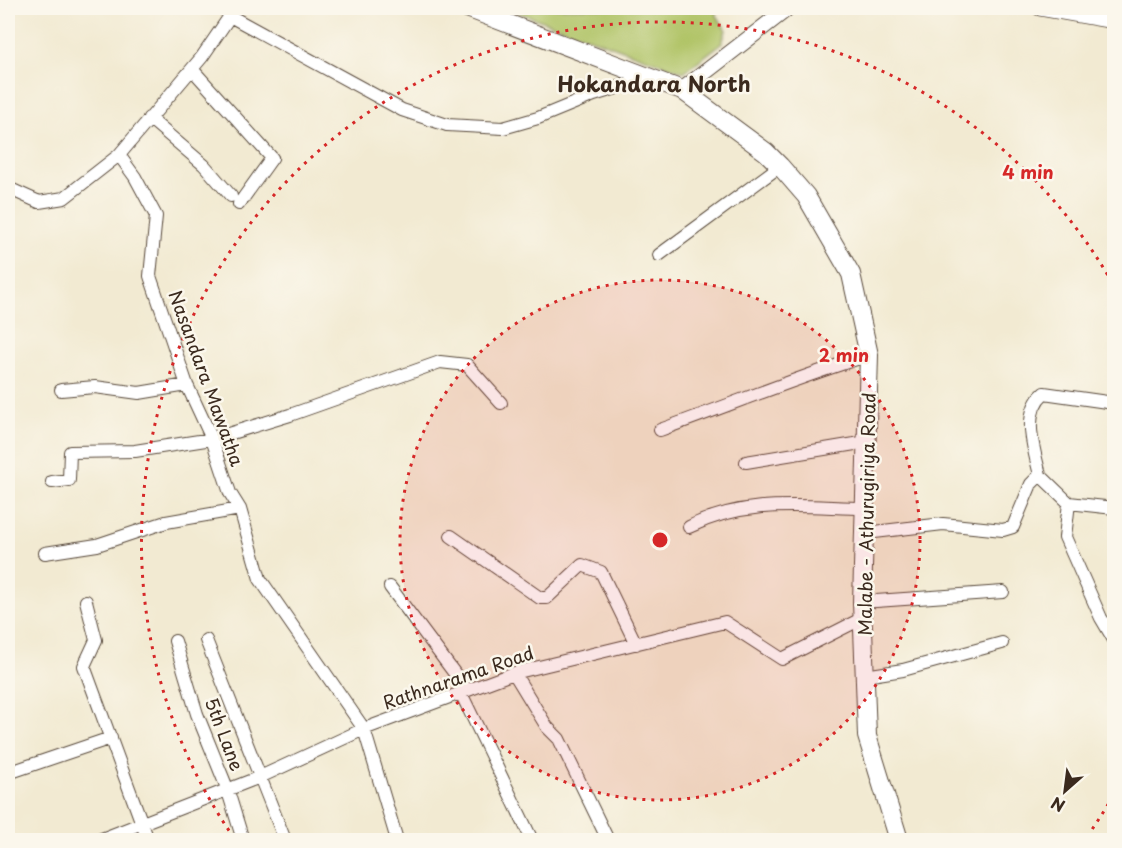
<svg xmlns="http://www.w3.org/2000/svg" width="1122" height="848" viewBox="0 0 1122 848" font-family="'Playpen Sans',sans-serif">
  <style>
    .green { fill: #b1c468; stroke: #767743; stroke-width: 1.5 }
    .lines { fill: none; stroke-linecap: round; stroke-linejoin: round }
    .minor-casing { stroke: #564739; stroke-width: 14 }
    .tertiary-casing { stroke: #564739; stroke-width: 17 }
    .primary-casing { stroke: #564739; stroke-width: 20 }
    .minor { stroke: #fff; stroke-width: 12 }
    .tertiary { stroke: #fff; stroke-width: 15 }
    .primary { stroke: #fff; stroke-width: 18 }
    .ring { fill: none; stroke: #d62828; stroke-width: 3; stroke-dasharray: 3 6 }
    .labels { text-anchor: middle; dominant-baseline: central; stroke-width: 5; stroke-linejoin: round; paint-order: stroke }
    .street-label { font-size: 18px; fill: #3b2a1e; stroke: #fbf7ec }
    .quarter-label { font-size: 21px; font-weight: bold; fill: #3b2a1e; stroke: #fbf7ec }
    .centre { fill: #d62828; stroke: #fbf7ec; stroke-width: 3 }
    .ring-label { font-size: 18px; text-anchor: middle; font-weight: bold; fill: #d62828; stroke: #fbf7ec; stroke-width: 5; stroke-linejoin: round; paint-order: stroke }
  </style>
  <rect width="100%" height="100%" fill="#fbf7ec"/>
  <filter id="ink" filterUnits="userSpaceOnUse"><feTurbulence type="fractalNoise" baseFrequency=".0167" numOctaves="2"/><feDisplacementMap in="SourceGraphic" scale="12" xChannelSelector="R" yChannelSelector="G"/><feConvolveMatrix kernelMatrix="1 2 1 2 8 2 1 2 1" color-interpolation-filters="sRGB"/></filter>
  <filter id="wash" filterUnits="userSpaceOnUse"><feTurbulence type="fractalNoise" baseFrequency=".008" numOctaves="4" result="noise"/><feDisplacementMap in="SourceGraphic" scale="24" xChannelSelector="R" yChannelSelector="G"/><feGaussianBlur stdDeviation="1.35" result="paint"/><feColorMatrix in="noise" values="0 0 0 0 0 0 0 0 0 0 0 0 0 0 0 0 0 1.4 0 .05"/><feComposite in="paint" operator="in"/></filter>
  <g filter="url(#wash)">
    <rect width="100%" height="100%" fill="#f2ead2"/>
    <path class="green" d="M506,8h212l-2,6 10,16 -4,13 -38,29z"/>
  </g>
  <g filter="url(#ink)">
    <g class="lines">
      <g class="minor-casing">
        <path id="minor" d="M223,8l7,8 172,94 45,15 56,3 35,-10 56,-23 54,-17
          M230,16l-28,41 -83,98 16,22 21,39 -6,60 37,109 25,54 18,54 10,16 20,70 104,150 33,111
          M192,69l80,89 -33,46
          M149,118l55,47 27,31
          M8,188l31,14 25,-4 55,-43
          M659,255l121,-89
          M61,390l34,-3 44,6 48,-8
          M660,430c70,-25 138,-53 209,-75
          M746,462l121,-20
          M1040,475c-6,-26 -19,-62 4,-82l70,10
          M52,482l17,-2 1,-28 65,-1 77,-12 78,-24 150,-53 27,3 34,38
          M1069,503l-4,34 36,81 13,22
          M689,527c58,-29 113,-20 176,-19
          M866,533l77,-9 60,6 10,-3 18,-43 9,-9 29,28 45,5
          M451,536l89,62h7l35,-33 19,7 35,72
          M45,553l52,-8 69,-23 74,-13
          M390,587l77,103
          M86,601l10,39 -12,26 64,174
          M862,602l141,-10
          M206,640l79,200
          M175,641l22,73 30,74 16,52
          M514,673l33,54 12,12 49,101
          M865,676l38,-6 99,-27
          M461,693l71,147
          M8,773l103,-35
          M99,840l161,-63 104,-48 150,-56 211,-51 57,37 81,-41"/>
      </g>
      <g class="tertiary-casing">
        <path id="tertiary" d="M1040,8l74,13
          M682,90l106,-82"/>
      </g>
      <g class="primary-casing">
        <path id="primary" d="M467,8l215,82 84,62 14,14 26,30 45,78 18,81 -7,247 5,134 32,104"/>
      </g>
      <use href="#minor" class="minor"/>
      <use href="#tertiary" class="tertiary"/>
      <use href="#primary" class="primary"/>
    </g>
  </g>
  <circle cx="660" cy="540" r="260" fill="#d62828" fill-opacity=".12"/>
  <g class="ring">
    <circle cx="660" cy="540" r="260"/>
    <path d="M1113 796A520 520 0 0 1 1086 838M234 838A520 520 0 1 1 1113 284"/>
  </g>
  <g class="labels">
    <g class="street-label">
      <text transform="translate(207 378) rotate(70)">Nasandara Mawatha</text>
      <text transform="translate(866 514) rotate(-89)">Malabe - Athurugiriya Road</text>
      <text transform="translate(458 677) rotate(-19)">Rathnarama Road</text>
      <text transform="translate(225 734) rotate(69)">5th Lane</text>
    </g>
    <g class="quarter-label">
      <text x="654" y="83">Hokandara North</text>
    </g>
  </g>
  <circle cx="660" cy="540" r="9" class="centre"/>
  <g class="ring-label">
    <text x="1028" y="179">4 min</text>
    <text x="844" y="362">2 min</text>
  </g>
  <rect width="1122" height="848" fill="none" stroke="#fbf7ec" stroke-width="30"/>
  <g transform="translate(1065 791) rotate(208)" stroke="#fbf7ec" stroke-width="4.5" paint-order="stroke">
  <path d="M0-4.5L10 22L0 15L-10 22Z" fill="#3b2a1e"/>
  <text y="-9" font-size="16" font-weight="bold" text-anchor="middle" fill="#3b2a1e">N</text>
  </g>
</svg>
